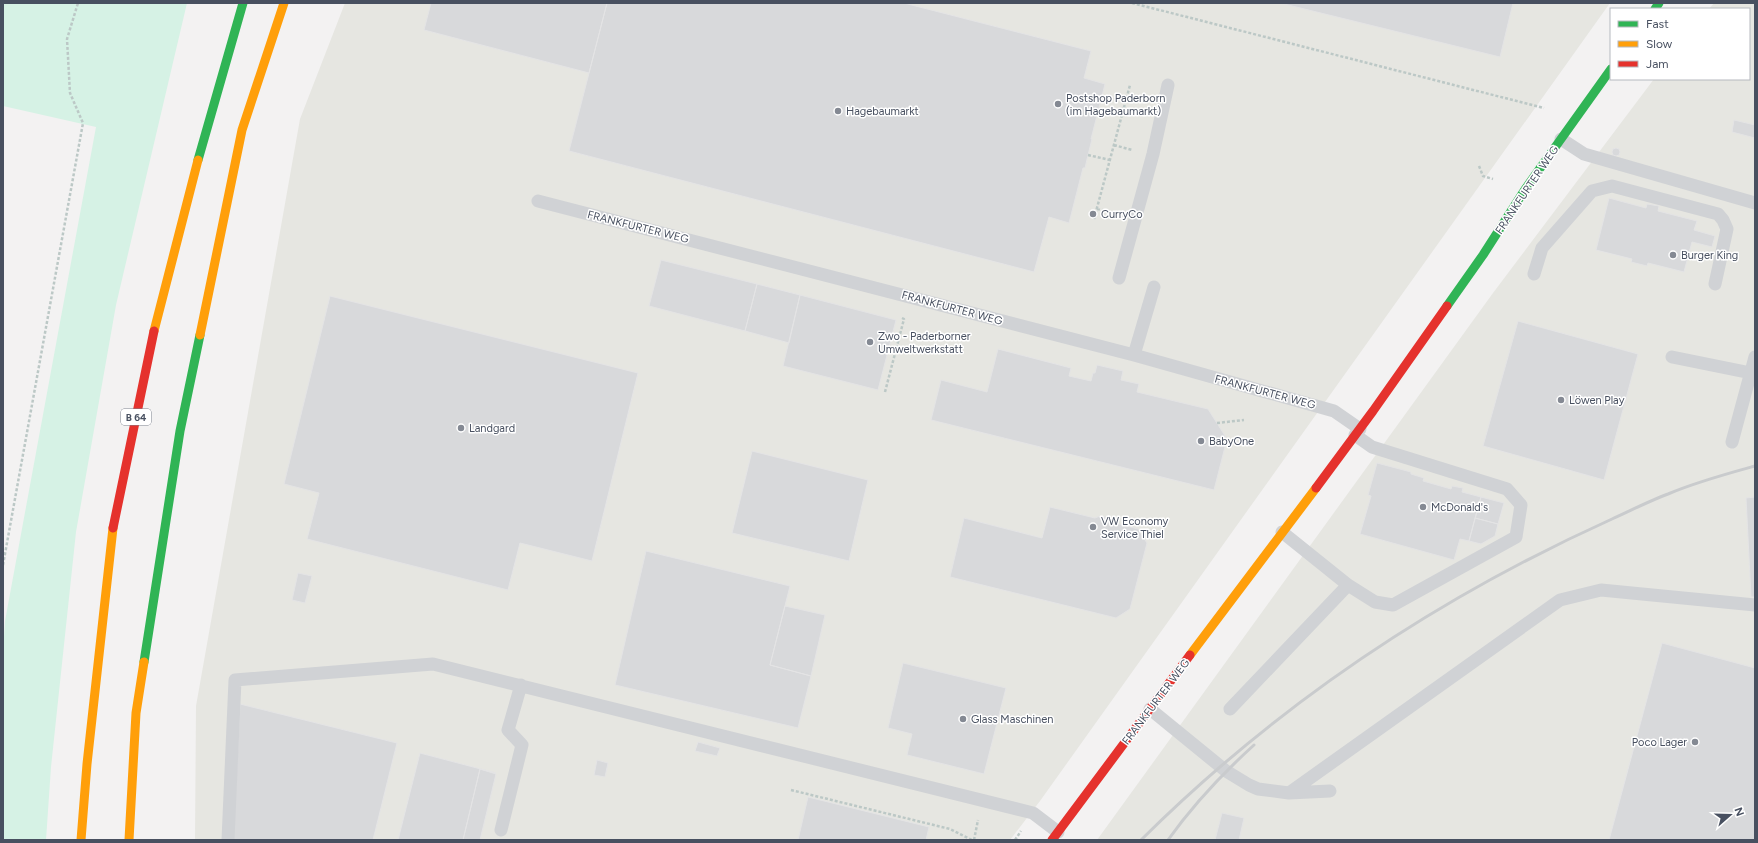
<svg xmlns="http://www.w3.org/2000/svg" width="1758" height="843" viewBox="0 0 1758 843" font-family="Figtree,sans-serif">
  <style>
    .commercial { fill: #e6e6e1 }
    .green { fill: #d6f2e5 }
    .building { fill: #d8d9db; stroke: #e4e4e5 }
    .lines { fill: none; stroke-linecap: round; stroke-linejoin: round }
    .path { stroke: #bcc8c6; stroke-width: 2.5; stroke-dasharray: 3 2; stroke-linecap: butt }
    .lane { stroke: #d0d2d5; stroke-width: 13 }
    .fast { stroke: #30b455; stroke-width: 9 }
    .slow { stroke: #ff9f0a; stroke-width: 9 }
    .jam { stroke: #e5322d; stroke-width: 9 }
    .rail { stroke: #c9cbcd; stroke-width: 3 }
    .poi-dot { fill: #848993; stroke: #fff; stroke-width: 1.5 }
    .labels { text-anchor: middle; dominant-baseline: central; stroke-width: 3; stroke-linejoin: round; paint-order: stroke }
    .shield { fill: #fff; stroke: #7f8490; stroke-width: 1 }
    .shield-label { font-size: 10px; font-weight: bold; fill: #485060 }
    .poi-label { font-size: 11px; fill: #485060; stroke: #fff; text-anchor: start }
    .street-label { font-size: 11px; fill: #485060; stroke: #fff }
  </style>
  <rect width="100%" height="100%" fill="#f3f2f2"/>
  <path class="commercial" d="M345,3h1265l-570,798 -30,39h-815l1,-134 104,-587z
    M1714,3h41v837h-658l396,-547 161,-214h95v-70h-40z"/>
  <path class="green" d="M3,3h184l-71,302 -40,227 -25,235 -5,73h-43v-188l2,-31 91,-494 -93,-21z"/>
  <path class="building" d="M431,3h176l-18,70 -165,-43z
    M607,3h297l187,48 -7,27 21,6 -14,55h1l-4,16 -3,13h-2l-14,55 -20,-6 -15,55 -465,-121z
    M1280,3h233l-13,54z
    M1734,120l21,5v13l-23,-6z
    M1612 152a4 4 0 1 1 8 0a4 4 0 1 1-8 0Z
    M1609,198l37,10 1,-4 12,2 -1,5 39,10 -3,9 21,6 -3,11 -20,-5 -8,30 -36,-9 -1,3 -16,-4 1,-3 -36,-9z
    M661,260l96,24 -12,47 -96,-25z
    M757,284l43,11 -11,48 -44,-12z
    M800,295l96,25 -18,70 -95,-24z
    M330,296l308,77 -46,188 -72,-18 -12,47 -201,-51 12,-46 -35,-9z
    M1518,321l120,33 -34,126 -121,-34z
    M998,349l73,19 -2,8 22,5 2,-8h2l2,-8 26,6 -2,9 18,4 -2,8 71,17 19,30 -13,51 -283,-70 10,-40 46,12z
    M752,451l116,29 -19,81 -117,-28z
    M1377,463l34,9v2l13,4 -1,3 28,8 1,-3 11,2 -1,4 19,5 -12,44 -9,-2 -6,21 -94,-26 11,-38 -3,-1z
    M1481,497l23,6 -6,21 -23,-6z
    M1755,497v100h-4l-5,-99z
    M1050,507l45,11 5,-2 9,2 3,4 26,7 9,14 -17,66 -14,9 -166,-41 14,-59 78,20z
    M1475,518l23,6 -3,12 -14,8 -12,-3z
    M646,551l144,35 -20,79 41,11 -13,52 -183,-43z
    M298,573l14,3 -7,27 -13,-3z
    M785,606l40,9 -14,61 -41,-11z
    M1662,643l93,25v172h-146z
    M903,663l103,25 -22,86 -77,-19 5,-21 -24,-6z
    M240,704l157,39 -24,97h-140z
    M698,742l22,6 -3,8 -22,-5z
    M420,753l76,20 -16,-4 -17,71h-65z
    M597,760l11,3 -3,14 -11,-2z
    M480,769l16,5 -16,66h-17z
    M808,797l121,30 -3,13h-128z
    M1222,813l22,5 -5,22h-24z"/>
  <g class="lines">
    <path class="path" d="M1132,3l412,105
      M1114,145l18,5
      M1088,155l22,5
      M1479,166l4,10 10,3
      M1097,209l18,4
      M1094,219l36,-134
      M885,392l19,-73 -2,-1
      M1217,423l27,-3
      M3,565l80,-442 -13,-30 -3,-54 11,-36
      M791,790l159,39 22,11
      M974,840l4,-20
      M1015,840l6,-9"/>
    <path class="lane" d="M1561,139l23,15 171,49
      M538,201l596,154 200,56 26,18
      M1534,274l8,-26 50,-57 20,-5 106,28 5,6 4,9 -12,55
      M1119,278l34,-124 15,-69
      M1134,355l20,-68
      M1672,357l79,16
      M1732,442l23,-85
      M1282,532l66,53 27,17 18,3 123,-68 5,-32 -14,-16 -135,-42 -17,-12
      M1150,709l76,62 23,14 9,4 31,4 41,-2
      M1230,709l118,-124
      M1289,793l271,-193 41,-10 154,15
      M501,830l21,-85 -14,-15 13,-45
      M228,840l7,-160 198,-16 600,149 25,19"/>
    <path class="fast" d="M1655,9l4,-6
      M198,160l45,-157
      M1447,306l36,-51 43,-67 85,-119
      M144,662l36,-231 20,-96"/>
    <path class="slow" d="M154,331l44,-171
      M200,335l42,-205 42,-127
      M1190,655l126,-167
      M81,840l6,-76 26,-236
      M129,840l7,-127 8,-51"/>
    <path class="jam" d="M1316,488l57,-77 74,-105
      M113,528l41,-197
      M1052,840l138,-185"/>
    <path class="rail" d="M1141,840c136,-135 296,-242 471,-321 18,-8 37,-18 56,-25 28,-12 58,-20 87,-28
      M1168,840c25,-35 54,-66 86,-95"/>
  </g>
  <g class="poi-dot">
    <circle cx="1058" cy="104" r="4"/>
    <circle cx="838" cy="111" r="4"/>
    <circle cx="1093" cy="214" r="4"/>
    <circle cx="1673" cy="255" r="4"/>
    <circle cx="870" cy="342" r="4"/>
    <circle cx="1561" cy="400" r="4"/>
    <circle cx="461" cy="428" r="4"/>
    <circle cx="1201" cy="441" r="4"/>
    <circle cx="1423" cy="507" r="4"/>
    <circle cx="1093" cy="527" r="4"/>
    <circle cx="963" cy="719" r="4"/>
    <circle cx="1695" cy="742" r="4"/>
  </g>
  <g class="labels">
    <rect class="shield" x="121" y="409" width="30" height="16" rx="3"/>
    <g class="shield-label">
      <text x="136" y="417">B 64</text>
    </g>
    <g class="poi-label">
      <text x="1066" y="98">Postshop Paderborn<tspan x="1066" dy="13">(im Hagebaumarkt)</tspan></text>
      <text x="846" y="111">Hagebaumarkt</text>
      <text x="1101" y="214">CurryCo</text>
      <text x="1681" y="255">Burger King</text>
      <text x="878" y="336">Zwo - Paderborner<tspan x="878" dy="13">Umweltwerkstatt</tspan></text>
      <text x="1569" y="400">Löwen Play</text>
      <text x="469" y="428">Landgard</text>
      <text x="1209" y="441">BabyOne</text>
      <text x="1431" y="507">McDonald's</text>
      <text x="1101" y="521">VW Economy<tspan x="1101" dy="13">Service Thiel</tspan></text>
      <text x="971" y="719">Glass Maschinen</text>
      <text x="1687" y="742" text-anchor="end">Poco Lager</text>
    </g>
    <g class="street-label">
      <text transform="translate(1527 190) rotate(-56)">FRANKFURTER WEG</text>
      <text transform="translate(638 227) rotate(14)">FRANKFURTER WEG</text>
      <text transform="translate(952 308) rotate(15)">FRANKFURTER WEG</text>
      <text transform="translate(1265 392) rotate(15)">FRANKFURTER WEG</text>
      <text transform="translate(1156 702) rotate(-53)">FRANKFURTER WEG</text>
    </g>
  </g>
  <rect width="1758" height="843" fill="none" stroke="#485060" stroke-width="8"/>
  <rect x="1610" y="8" width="140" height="72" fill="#ffffff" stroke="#b6b9bf"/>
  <rect x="1618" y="21" width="20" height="6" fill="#30b455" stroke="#b6b9bf"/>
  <text x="1646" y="28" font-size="12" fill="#485060">Fast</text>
  <rect x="1618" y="41" width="20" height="6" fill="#ff9f0a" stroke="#b6b9bf"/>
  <text x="1646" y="48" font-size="12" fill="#485060">Slow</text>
  <rect x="1618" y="61" width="20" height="6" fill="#e5322d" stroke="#b6b9bf"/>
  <text x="1646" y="68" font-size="12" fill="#485060">Jam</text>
  <g transform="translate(1730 815) rotate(70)" stroke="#ffffff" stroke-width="3" paint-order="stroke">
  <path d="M0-3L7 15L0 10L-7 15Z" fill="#485060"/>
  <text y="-6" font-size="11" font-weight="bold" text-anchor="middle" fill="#485060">N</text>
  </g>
</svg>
